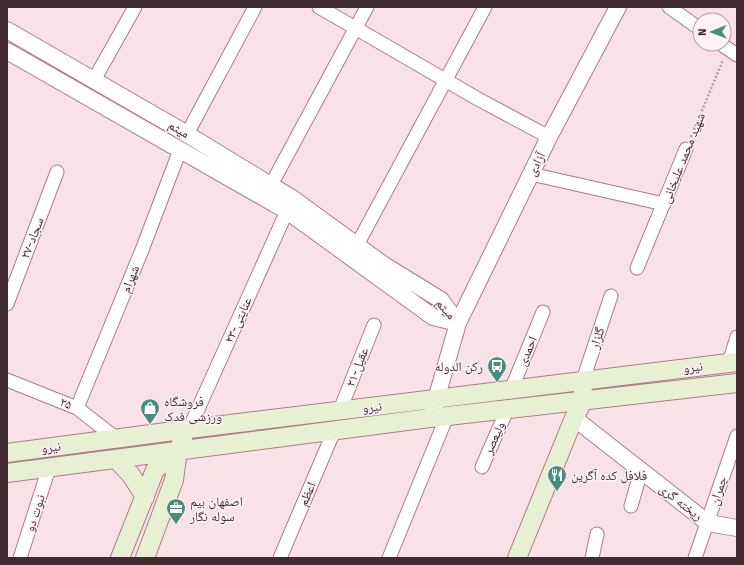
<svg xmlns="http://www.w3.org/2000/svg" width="744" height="565" viewBox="0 0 744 565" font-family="'Fira Sans','Noto Naskh Arabic',sans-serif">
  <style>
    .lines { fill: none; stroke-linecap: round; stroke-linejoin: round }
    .minor-casing { stroke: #ad7a87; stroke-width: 15 }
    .tertiary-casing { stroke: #ad7a87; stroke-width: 18 }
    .secondary-casing { stroke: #ad7a87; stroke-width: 20 }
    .path { stroke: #b49da3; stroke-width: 2.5; stroke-dasharray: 2 2; stroke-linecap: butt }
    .minor { stroke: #fff; stroke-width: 13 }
    .tertiary { stroke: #fff; stroke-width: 16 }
    .secondary { stroke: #e8f0d3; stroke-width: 18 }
    .labels { text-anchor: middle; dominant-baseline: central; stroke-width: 3; stroke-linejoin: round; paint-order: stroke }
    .street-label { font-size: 13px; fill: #402b31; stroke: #fef2f5 }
    .poi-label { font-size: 13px; fill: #402b31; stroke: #fef2f5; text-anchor: start }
  </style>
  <rect width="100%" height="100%" fill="#f9e2e7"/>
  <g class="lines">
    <g class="minor-casing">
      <path id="minor" d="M319,7l159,92 71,38
        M669,7l31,22
        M721,44l16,11
        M94,80l41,-73
        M187,134l68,-127
        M531,174l133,30
        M271,185l96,-178
        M357,245l128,-238
        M637,268l49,-119
        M7,304l50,-132
        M729,363l8,-26
        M7,380l70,28 40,31
        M583,380l28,-84
        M511,390l32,-78
        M77,408l65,-158 38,-100
        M340,410l34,-85
        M189,429l98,-218
        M482,467l25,-57
        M631,506l10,-35
        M20,558l29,-90
        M280,558l54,-127
        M389,558l58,-142
        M592,558l5,-24
        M695,558l42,-122"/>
    </g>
    <g class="tertiary-casing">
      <path id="tertiary" d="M7,30l168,97 117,71 92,67 57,35 17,23
        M7,51l280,160 146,106 25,6
        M433,410l25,-87 91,-186 69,-130
        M574,418l134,105 29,5"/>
    </g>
    <g class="secondary-casing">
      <path id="secondary" d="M7,453l182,-24 548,-67
        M116,459l15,16 14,22
        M7,473l423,-55 307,-35
        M120,558l35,-88 23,-20
        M145,558l29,-78 4,-30 5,-10
        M517,558l57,-140 9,-17v-9"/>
    </g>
    <path class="path" d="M691,137l32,-77"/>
    <use href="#minor" class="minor"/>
    <use href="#tertiary" class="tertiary"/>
    <use href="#secondary" class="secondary"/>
  </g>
  <defs>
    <g id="bus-pin" transform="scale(1)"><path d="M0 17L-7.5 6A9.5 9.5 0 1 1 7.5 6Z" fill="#498d81" stroke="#fef2f5"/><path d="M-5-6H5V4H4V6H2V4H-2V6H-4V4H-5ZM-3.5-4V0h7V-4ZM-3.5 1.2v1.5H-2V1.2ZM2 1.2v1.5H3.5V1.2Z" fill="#fff"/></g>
    <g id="shop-pin" transform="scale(1)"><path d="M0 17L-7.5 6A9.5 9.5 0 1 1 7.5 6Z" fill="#498d81" stroke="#fef2f5"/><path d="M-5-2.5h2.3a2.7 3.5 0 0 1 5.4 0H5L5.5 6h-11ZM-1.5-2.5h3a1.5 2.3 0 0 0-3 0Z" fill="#fff"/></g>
    <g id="restaurant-pin" transform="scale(1)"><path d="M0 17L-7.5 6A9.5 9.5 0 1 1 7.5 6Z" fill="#498d81" stroke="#fef2f5"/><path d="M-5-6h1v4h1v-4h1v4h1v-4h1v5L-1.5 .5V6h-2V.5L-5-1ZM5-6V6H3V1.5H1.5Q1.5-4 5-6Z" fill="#fff"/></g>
    <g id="office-pin" transform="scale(1)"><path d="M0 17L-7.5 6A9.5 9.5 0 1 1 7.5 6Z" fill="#498d81" stroke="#fef2f5"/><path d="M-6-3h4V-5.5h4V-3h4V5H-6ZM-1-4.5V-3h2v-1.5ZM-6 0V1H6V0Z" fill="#fff"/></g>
  </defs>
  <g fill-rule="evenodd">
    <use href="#bus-pin" x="497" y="366"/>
    <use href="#shop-pin" x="150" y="408"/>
    <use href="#restaurant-pin" x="557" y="475"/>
    <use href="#office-pin" x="176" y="508"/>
  </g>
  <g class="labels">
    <g class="street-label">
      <text transform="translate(179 129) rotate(31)">میثم</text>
      <text transform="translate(683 158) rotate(-68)">شهید محمد علیخانی</text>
      <text transform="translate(536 164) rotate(-63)">آزادی</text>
      <text transform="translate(32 238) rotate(-69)">۲۷-سجاد</text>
      <text transform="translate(130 279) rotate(-68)">شهرام</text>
      <text transform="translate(446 309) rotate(49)">میثم</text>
      <text transform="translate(238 320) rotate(-66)">۲۳-عنایتی</text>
      <text transform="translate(597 338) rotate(-72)">گلزار</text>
      <text transform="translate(527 351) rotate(-67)">احمدی</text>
      <text transform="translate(357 367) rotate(-69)">۲۱-عقیل</text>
      <text transform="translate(693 367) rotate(-7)">نیرو</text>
      <text transform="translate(66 403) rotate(22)">۲۵</text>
      <text transform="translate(372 407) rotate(-6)">نیرو</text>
      <text transform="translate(494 438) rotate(-66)">ولیعصر</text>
      <text transform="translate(51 447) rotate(-7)">نیرو</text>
      <text transform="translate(718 491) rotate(-72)">چمران</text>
      <text transform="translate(307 494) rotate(-67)">اعظم</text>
      <text transform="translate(681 502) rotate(38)">ریخته گری</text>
      <text transform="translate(35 513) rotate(-72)">نبوت دو</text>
    </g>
    <g class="poi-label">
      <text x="483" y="366" text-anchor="end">رکن الدوله</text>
      <text x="164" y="401">فروشگاه<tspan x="164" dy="15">ورزشی فدک</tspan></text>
      <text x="571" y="475">فلافل کده آگرین</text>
      <text x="190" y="501">اصفهان بیم<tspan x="190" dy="15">سوله نگار</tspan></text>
    </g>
  </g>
  <rect width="744" height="565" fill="none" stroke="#402b31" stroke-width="16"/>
  <g transform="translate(712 32) rotate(269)"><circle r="19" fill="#fef2f5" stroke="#b2a2a7"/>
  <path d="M0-3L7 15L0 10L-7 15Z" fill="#498d81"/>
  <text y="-6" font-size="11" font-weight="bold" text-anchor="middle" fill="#402b31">N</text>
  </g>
</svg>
